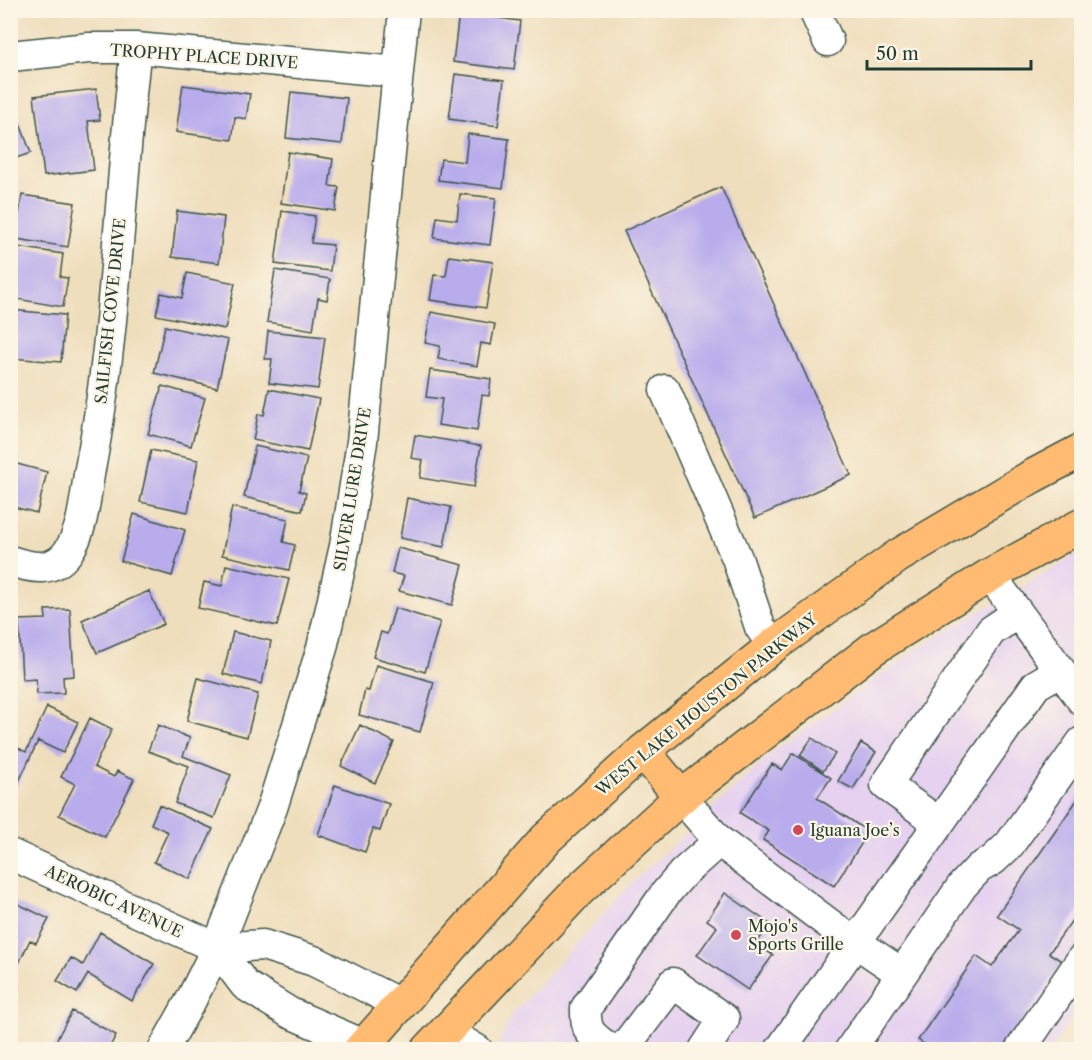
<svg xmlns="http://www.w3.org/2000/svg" width="1092" height="1060" viewBox="0 0 1092 1060" font-family="'Libre Caslon Text',serif">
  <style>
    .built { fill: #e6d2f0 }
    .building { fill: #b8acec }
    .lines { fill: none; stroke-linecap: round; stroke-linejoin: round }
    .minor-casing { stroke: #3e5548; stroke-width: 33 }
    .major-casing { stroke: #3e5548; stroke-width: 36 }
    .minor { stroke: #fff; stroke-width: 30 }
    .major { stroke: #ffbb71; stroke-width: 33 }
    .poi-dot { fill: #d1495b; stroke: #fcf5e5; stroke-width: 2 }
    .labels { text-anchor: middle; dominant-baseline: central; stroke-width: 4.5; stroke-linejoin: round; paint-order: stroke }
    .street-label { font-size: 16px; fill: #1f3d34; stroke: #fcf5e5 }
    .poi-label { font-size: 16px; fill: #1f3d34; stroke: #fcf5e5; text-anchor: start }
  </style>
  <rect width="100%" height="100%" fill="#fcf5e5"/>
  <filter id="ink" filterUnits="userSpaceOnUse"><feTurbulence type="fractalNoise" baseFrequency=".0167" numOctaves="2"/><feDisplacementMap in="SourceGraphic" scale="12" xChannelSelector="R" yChannelSelector="G"/><feConvolveMatrix kernelMatrix="1 2 1 2 8 2 1 2 1" color-interpolation-filters="sRGB"/></filter>
  <filter id="wash" filterUnits="userSpaceOnUse"><feTurbulence type="fractalNoise" baseFrequency=".008" numOctaves="4" result="noise"/><feDisplacementMap in="SourceGraphic" scale="24" xChannelSelector="R" yChannelSelector="G"/><feGaussianBlur stdDeviation="1.35" result="paint"/><feColorMatrix in="noise" values="0 0 0 0 0 0 0 0 0 0 0 0 0 0 0 0 0 1.4 0 .05"/><feComposite in="paint" operator="in"/></filter>
  <g filter="url(#wash)">
    <rect width="100%" height="100%" fill="#efdebc"/>
    <path class="built" d="M1081,552v451l-29,46 -551,1 -3,-3 12,-30 122,-134 145,-134 143,-102z"/>
    <g id="blocks">
      <path class="building" d="M459,13l61,8 -6,49 -61,-8z
        M455,74l49,6 -6,46 -49,-7z
        M183,85l67,9 -4,25 -11,-2 -3,23 -56,-8z
        M96,89l4,31 -12,1 6,49 -50,6 -10,-80z
        M291,92l56,6 -5,46 -56,-6z
        M10,97l21,56 -21,7z
        M468,134l41,5 -6,49 -65,-8 3,-21 24,3z
        M288,152l45,7 -4,27 10,1 -4,24 -54,-8z
        M721,187l130,288 -96,43 -131,-287z
        M460,194l36,4 -6,47 -56,-7 3,-21 20,3z
        M22,195l53,8 -7,44 -58,-9 1,-26 8,2z
        M177,211l47,6 -5,46 -47,-6z
        M282,211l33,5 -4,27 22,2 -3,26 -55,-7z
        M11,246l52,8 -3,23 8,1 -5,29 -52,-9 2,-14 -3,-1z
        M449,256l44,6 -7,46 -56,-8 4,-25 12,1z
        M275,270l55,9 -3,21 -9,-2 -5,32 -46,-8z
        M187,273l48,10 -10,46 -69,-14 5,-22 21,5z
        M10,310l55,5 -4,47 -51,-4z
        M431,312l64,12 -4,21 -10,-2 -4,23 -39,-7 2,-13 -15,-3z
        M165,326l63,14 -11,48 -63,-15z
        M268,331l57,6 -7,52 -49,-6 3,-24h-7z
        M430,370l61,9 -2,17 -7,-1 -5,36 -39,-6 4,-26 -16,-2z
        M162,386l43,12 -14,48 -43,-12z
        M269,389l50,10 -11,52 -55,-11 5,-26 6,1z
        M415,435l66,11 -7,41 -54,-9 3,-18 -12,-2z
        M255,446l52,12 -8,33 7,2 -4,18 -58,-14z
        M151,450l47,10 -10,52 -48,-10z
        M10,462l37,10 -10,41 -27,-7z
        M407,498l44,9 -7,40 -44,-9z
        M232,507l56,12 -5,23 12,3 -6,25 -67,-15z
        M134,514l51,16 -13,46 -51,-15z
        M398,548l65,17 -11,40 -53,-14 5,-15 -12,-3z
        M226,565l63,14 -12,47 -79,-18 6,-26 18,4z
        M149,591l15,33 -67,29 -15,-33z
        M395,608l45,14 -15,50 -52,-15 8,-25 6,2z
        M70,609l4,67 -11,1 1,16 -27,1 -1,-15 -14,1 -3,-60 27,-1 -1,-9z
        M233,632l38,9 -9,43 -39,-10z
        M376,665l58,17 -14,50 -61,-17 6,-25 4,1z
        M198,678l60,16 -11,43 -60,-16z
        M47,707l31,15 -15,31 -25,-12 -25,53 -3,-1v-60l6,3 -4,9 14,7z
        M90,718l22,11 -18,38 20,10 3,-6 17,8 -29,58 -46,-22 16,-31 -14,-7z
        M158,725l32,13 -7,18 48,19 -17,43 -39,-15 14,-37 -41,-15z
        M360,725l34,17 -19,41 -34,-17z
        M812,738l23,16 -12,17 -23,-16z
        M861,743l15,9 -23,37 -15,-8z
        M793,753l38,25 -14,20 52,34 -35,54 -71,-46 6,-9 -29,-18 32,-49 10,6z
        M335,785l54,19 -9,27 -7,-2 -8,23 -47,-17z
        M1082,793v113l-33,47 14,9 -61,88h-73l1,-2 -12,-8 58,-84 16,11 27,-37 -22,-15z
        M159,805l54,24 -23,50 -36,-17 14,-30 -17,-8z
        M725,893l45,31 -14,20 17,11 -25,35 -51,-35 20,-28 -10,-7z
        M10,900l39,19 -13,24 -6,-3 -12,25 -8,-4z
        M100,932l54,32 -22,37 -44,-27 -11,19 -20,-12 14,-23 12,7z
        M72,1011l44,24 -8,15h-57z"/>
    </g>
  </g>
  <g filter="url(#ink)">
    <use href="#blocks" fill-opacity="0" stroke="#3e5548" stroke-width="1.5"/>
    <g class="lines">
      <g class="minor-casing">
        <path id="minor" d="M814,10l14,31
          M10,56l79,-8h47l262,24
          M665,390l72,168 23,69 13,19
          M10,561c22,7 43,12 58,-9 16,-23 17,-56 22,-83 27,-139 29,-281 46,-421
          M990,575l92,125
          M681,797l38,44 117,88 65,44
          M939,823l-53,-38 105,-154 27,-18
          M10,854l207,94 28,37 45,28 74,32
          M217,948l46,-3 51,16 86,43
          M445,1031l32,19
          M163,1050l28,-50 26,-52 55,-140 50,-160 23,-102 17,-104 42,-432
          M611,1050c-19,-15 -26,-16 -25,-42l79,-114 18,-21 36,-32
          M622,1050l51,-67 51,36 -20,31
          M780,1050l256,-365 24,-14
          M850,1050l112,-164 17,-18 14,-8 16,-15 73,-103
          M1020,1050l62,-91"/>
      </g>
      <g class="major-casing">
        <path id="major" d="M643,751l38,46
          M360,1050l186,-211 97,-88 130,-105 125,-90 133,-79 51,-27
          M428,1050l151,-160 102,-93 193,-149 116,-73 92,-50"/>
      </g>
      <use href="#minor" class="minor"/>
      <use href="#major" class="major"/>
    </g>
  </g>
  <g class="poi-dot">
    <circle cx="798" cy="830" r="6"/>
    <circle cx="736" cy="935" r="6"/>
  </g>
  <g class="labels">
    <g class="street-label">
      <text transform="translate(204 56) rotate(4)">TROPHY PLACE DRIVE</text>
      <text transform="translate(110 311) rotate(-84)">SAILFISH COVE DRIVE</text>
      <text transform="translate(352 489) rotate(-81)">SILVER LURE DRIVE</text>
      <text transform="translate(706 704) rotate(-39)">WEST LAKE HOUSTON PARKWAY</text>
      <text transform="translate(114 901) rotate(25)">AEROBIC AVENUE</text>
    </g>
    <g class="poi-label">
      <text x="810" y="830">Iguana Joe’s</text>
      <text x="748" y="926">Mojo's<tspan x="748" dy="18">Sports Grille</tspan></text>
    </g>
  </g>
  <rect width="1092" height="1060" fill="none" stroke="#fcf5e5" stroke-width="36"/>
  <path d="M867 60v9h164v-9" fill="none" stroke="#1f3d34" stroke-width="3"/>
  <text x="876" y="60" font-size="18" fill="#1f3d34" stroke="#fcf5e5" stroke-width="4.5" paint-order="stroke">50 m</text>
</svg>
